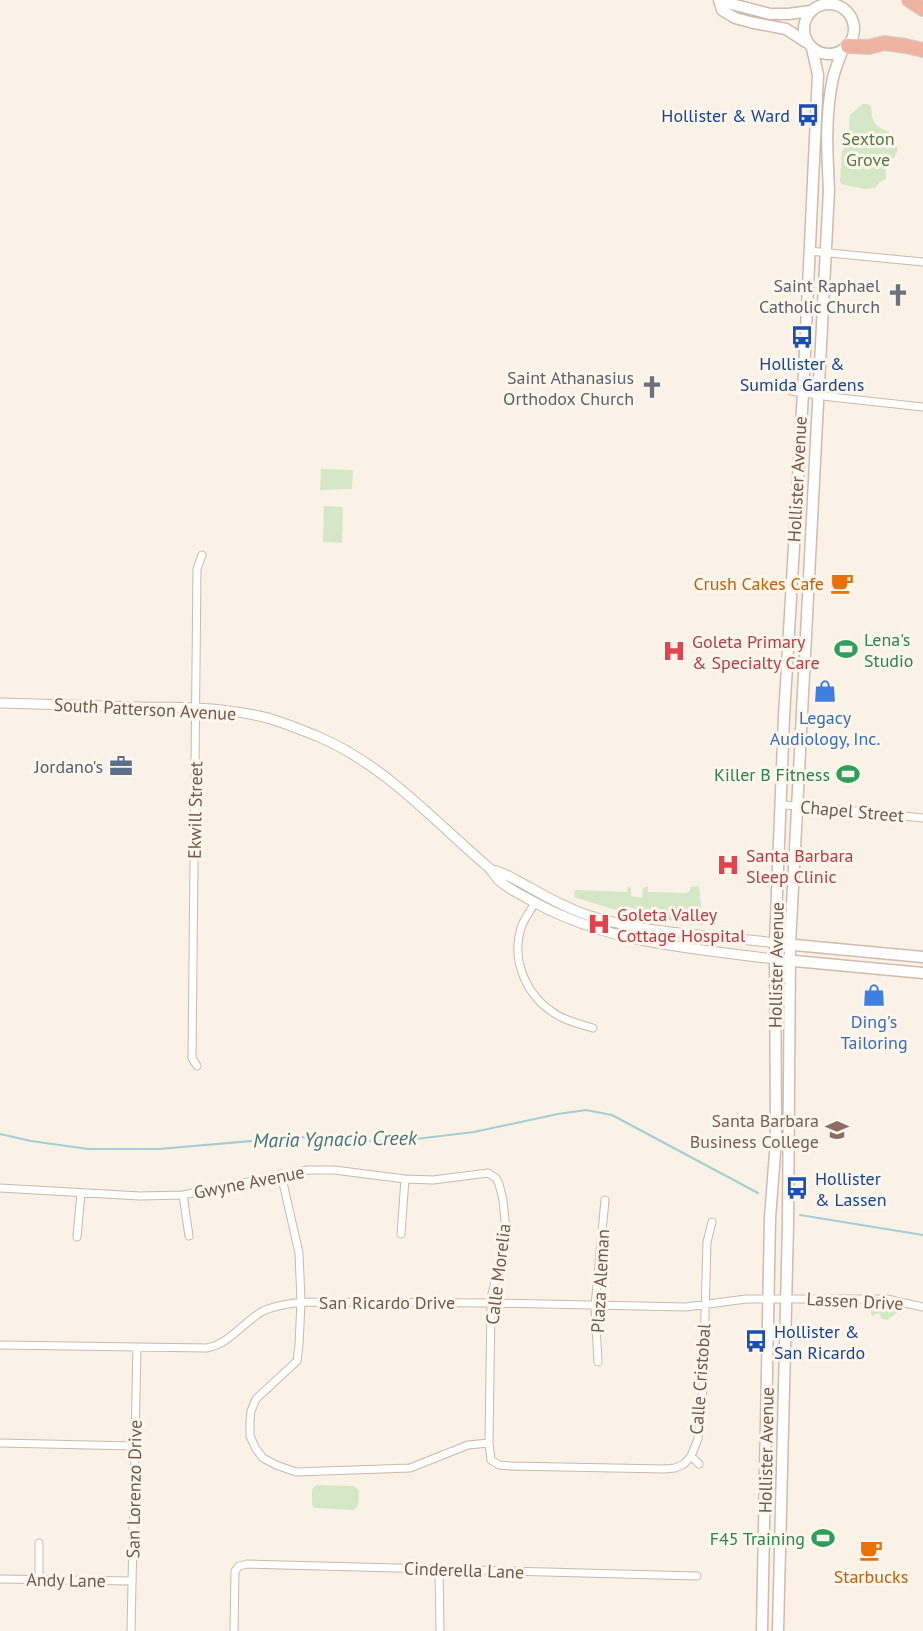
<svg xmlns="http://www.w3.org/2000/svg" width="923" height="1631" viewBox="0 0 923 1631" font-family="'PT Sans',sans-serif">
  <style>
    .green { fill: #d4e7c6 }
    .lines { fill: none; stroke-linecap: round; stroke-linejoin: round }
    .stream { stroke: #a3ced3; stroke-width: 2 }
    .minor-casing { stroke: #cbb9ad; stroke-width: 9 }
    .tertiary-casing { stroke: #cbb9ad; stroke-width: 11 }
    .secondary-casing { stroke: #d0bbae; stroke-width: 13 }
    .motorway-casing { stroke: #d7d1cd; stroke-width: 16 }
    .minor { stroke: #fff; stroke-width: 7 }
    .tertiary { stroke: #fff; stroke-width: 9 }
    .secondary { stroke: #fff; stroke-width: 10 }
    .motorway { stroke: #efb3a2; stroke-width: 14 }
    .labels { text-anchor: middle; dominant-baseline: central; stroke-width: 6; stroke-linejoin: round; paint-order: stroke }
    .transit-label { font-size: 18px; fill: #164399; stroke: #fdf6ec; text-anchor: start }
    .park-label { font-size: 18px; fill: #567746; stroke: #fdf6ec }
    .worship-label { font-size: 18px; fill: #5b616d; stroke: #fdf6ec; text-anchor: end }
    .street-label { font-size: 18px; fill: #71594d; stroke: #fdf6ec }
    .food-label { font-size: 18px; fill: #c56008; stroke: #fdf6ec; text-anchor: end }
    .leisure-label { font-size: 18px; fill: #27864d; stroke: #fdf6ec; text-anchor: end }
    .health-label { font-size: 18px; fill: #be3a42; stroke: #fdf6ec; text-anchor: start }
    .shop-label { font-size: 18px; fill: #366cbe; stroke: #fdf6ec }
    .service-label { font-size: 18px; fill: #4e5e75; stroke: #fdf6ec; text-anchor: end }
    .education-label { font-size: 18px; fill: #785e54; stroke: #fdf6ec; text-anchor: end }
    .water-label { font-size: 20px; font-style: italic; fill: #46757c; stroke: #fdf6ec }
  </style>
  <rect width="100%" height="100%" fill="#faf2e6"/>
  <path class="green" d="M863,104h4l4,2c1,15 2,20 17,25l10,18 -4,9 -6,1 -3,3 1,17 -6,3 -5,6 -10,1 -24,-5 -1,-3 2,-29 6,-13 2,-24z
    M321,469l32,1 -1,19 -32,1z
    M324,506l19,1 -1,36 -19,-1z
    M628,886l3,2v8l11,2 1,-10 5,-2v6l38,1 3,-1 2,-5 8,-1 4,39 -64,-9v-6l-11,-3 -2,6 -52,-16 1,-7 52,2z
    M872,1302h9l2,6 5,-5 6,2v2l3,1v5l-10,7 -6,-2 -2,-5 -7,3 -3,-10z
    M316,1485l38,1 5,4 -1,16 -5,4 -38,-2 -3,-3v-16z"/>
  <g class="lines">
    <path class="stream" d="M0,1134l31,7 57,8h71l139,-12 93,5 83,-10 84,-18 28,-4 26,5 146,78
      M800,1215l123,20"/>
    <g class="minor-casing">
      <path id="minor" d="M809,251l114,11
        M791,391l40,6 92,10
        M780,805l27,1 116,12
        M535,903c-5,8 -11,16 -14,25 -10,32 5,67 33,85 11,8 26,11 39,15
        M197,1066l-5,-8 5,-489 5,-14
        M281,1174l18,79 2,49 -2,43 -2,16 -41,38 -5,12 -1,10v15l6,13 7,9 13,7 20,7 114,-4 58,-23 21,-2
        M0,1188l140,8 43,-1 125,-25h26l71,9 28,1 55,-7 8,5 3,6 4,16 3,30 -2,18 -12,46 -1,9 -2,140 2,17 8,5 12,1 153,3 11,-1 9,-4 7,-8 7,-17 5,-52 4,-145 5,-20
        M183,1195l6,41
        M401,1234l4,-55
        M77,1237l4,-44
        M0,1345l207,3c24,-5 36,-26 56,-37 12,-6 25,-7 38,-9l190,1 195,4 60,-8h141l36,8
        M598,1362l-3,-56 10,-106
        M0,1443l135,3
        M691,1456l8,8
        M439,1569l1,62
        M0,1579l132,2
        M39,1580v-37
        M131,1631l6,-284
        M234,1631l1,-60 4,-5 8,-2 450,12"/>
    </g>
    <g class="tertiary-casing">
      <path id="tertiary" d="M0,703c47,1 94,3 141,4 39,0 79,0 118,9 20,4 40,13 60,21 66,28 114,83 168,129 6,5 9,13 15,17 7,5 15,10 23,14 78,46 162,51 249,62
        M492,870c14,3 24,10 37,17 19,11 38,21 58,28 63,20 124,19 188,28"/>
    </g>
    <g class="secondary-casing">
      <path id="secondary" d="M719,0l3,10 13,8 19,5 32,6 20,13
        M720,1l50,13h18l23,-3
        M804 29a25 25 0 1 1 50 0a25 25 0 1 1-50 0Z
        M784,944l139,13
        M784,960l139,13
        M762,1631l8,-413 6,-78 -1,-197 9,-226 19,-324 15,-318 -6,-27
        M778,1631l10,-406 2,-280 39,-755c-2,-37 -4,-76 4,-112 2,-9 6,-18 9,-27"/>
    </g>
    <g class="motorway-casing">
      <path id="motorway" d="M909,0l14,9
        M848,46l21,1 15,-4 22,3 17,4"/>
    </g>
    <use href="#minor" class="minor"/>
    <use href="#tertiary" class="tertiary"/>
    <use href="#secondary" class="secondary"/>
    <use href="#motorway" class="motorway"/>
  </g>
  <defs>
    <g id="bus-bare" transform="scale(1.8)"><path d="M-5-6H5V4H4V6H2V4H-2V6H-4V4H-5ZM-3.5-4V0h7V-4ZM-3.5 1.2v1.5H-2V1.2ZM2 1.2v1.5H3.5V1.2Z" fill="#1a4fb4" stroke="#fdf6ec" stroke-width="2.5" paint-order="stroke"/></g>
    <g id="church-bare" transform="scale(1.8)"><path d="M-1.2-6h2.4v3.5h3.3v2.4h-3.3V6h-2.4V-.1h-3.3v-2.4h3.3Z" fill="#6b7280" stroke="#fdf6ec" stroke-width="2.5" paint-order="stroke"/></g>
    <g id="cafe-bare" transform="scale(1.8)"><path d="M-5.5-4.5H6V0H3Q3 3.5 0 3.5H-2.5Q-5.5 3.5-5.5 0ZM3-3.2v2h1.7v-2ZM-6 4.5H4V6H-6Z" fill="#e8710a" stroke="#fdf6ec" stroke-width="2.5" paint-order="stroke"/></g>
    <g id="stadium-bare" transform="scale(1.8)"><path d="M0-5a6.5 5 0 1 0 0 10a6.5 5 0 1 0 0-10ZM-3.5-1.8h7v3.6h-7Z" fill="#2e9e5b" stroke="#fdf6ec" stroke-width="2.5" paint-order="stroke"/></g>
    <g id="hospital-bare" transform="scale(1.8)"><path d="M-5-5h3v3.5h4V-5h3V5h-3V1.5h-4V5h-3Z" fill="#e0444e" stroke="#fdf6ec" stroke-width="2.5" paint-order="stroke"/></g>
    <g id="shop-bare" transform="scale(1.8)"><path d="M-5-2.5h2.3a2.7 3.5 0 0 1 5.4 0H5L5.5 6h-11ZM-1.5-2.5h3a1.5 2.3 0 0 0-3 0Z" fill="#3f7fe0" stroke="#fdf6ec" stroke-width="2.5" paint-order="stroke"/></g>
    <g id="office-bare" transform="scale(1.8)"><path d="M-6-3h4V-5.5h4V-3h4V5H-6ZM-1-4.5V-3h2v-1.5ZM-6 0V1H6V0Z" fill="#5c6f8a" stroke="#fdf6ec" stroke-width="2.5" paint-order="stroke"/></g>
    <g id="school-bare" transform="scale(1.8)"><path d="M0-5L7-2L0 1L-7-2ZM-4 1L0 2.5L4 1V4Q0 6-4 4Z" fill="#8d6e63" stroke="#fdf6ec" stroke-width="2.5" paint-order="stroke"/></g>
  </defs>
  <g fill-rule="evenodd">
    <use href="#bus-bare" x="808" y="115"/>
    <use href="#church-bare" x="898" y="295"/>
    <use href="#bus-bare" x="802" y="337"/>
    <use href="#church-bare" x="652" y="387"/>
    <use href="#cafe-bare" x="842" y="583"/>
    <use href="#stadium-bare" x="846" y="649"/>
    <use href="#hospital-bare" x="674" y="651"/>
    <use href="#shop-bare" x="825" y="691"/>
    <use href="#office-bare" x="121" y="766"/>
    <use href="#stadium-bare" x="848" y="774"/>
    <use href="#hospital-bare" x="728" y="865"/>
    <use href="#hospital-bare" x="599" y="924"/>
    <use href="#shop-bare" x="874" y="995"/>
    <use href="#school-bare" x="837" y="1130"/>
    <use href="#bus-bare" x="797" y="1188"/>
    <use href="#bus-bare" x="756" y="1341"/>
    <use href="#stadium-bare" x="823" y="1538"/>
    <use href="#cafe-bare" x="871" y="1550"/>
  </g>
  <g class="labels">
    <g class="transit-label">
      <text x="790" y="115" text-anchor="end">Hollister &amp; Ward</text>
      <text x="802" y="363" text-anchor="middle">Hollister &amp;<tspan x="802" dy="21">Sumida Gardens</tspan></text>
      <text x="815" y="1178">Hollister<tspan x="815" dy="21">&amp; Lassen</tspan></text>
      <text x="774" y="1331">Hollister &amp;<tspan x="774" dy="21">San Ricardo</tspan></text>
    </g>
    <g class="park-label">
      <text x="868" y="138">Sexton<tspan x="868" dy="21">Grove</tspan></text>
    </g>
    <g class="worship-label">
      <text x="880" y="285">Saint Raphael<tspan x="880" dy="21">Catholic Church</tspan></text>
      <text x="634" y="377">Saint Athanasius<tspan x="634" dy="21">Orthodox Church</tspan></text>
    </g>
    <g class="street-label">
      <text transform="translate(797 479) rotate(-87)">Hollister Avenue</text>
      <text transform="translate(145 709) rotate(3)">South Patterson Avenue</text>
      <text transform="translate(195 810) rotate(-89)">Ekwill Street</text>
      <text transform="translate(852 811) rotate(5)">Chapel Street</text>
      <text transform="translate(776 965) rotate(-89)">Hollister Avenue</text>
      <text transform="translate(249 1182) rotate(-11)">Gwyne Avenue</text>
      <text transform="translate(498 1274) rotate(-83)">Calle Morelia</text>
      <text transform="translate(600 1281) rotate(-87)">Plaza Aleman</text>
      <text transform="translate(855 1301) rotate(3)">Lassen Drive</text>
      <text x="387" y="1302">San Ricardo Drive</text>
      <text transform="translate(700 1379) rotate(-86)">Calle Cristobal</text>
      <text transform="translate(766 1450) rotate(-89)">Hollister Avenue</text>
      <text transform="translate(134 1489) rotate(-89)">San Lorenzo Drive</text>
      <text transform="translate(464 1570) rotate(2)">Cinderella Lane</text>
      <text transform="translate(66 1580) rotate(1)">Andy Lane</text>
    </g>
    <g class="food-label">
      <text x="824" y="583">Crush Cakes Cafe</text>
      <text x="871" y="1576" text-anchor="middle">Starbucks</text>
    </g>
    <g class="leisure-label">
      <text x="864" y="639" text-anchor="start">Lena's<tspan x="864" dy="21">Studio</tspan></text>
      <text x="830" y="774">Killer B Fitness</text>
      <text x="805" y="1538">F45 Training</text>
    </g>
    <g class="health-label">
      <text x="692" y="641">Goleta Primary<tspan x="692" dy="21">&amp; Specialty Care</tspan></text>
      <text x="746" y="855">Santa Barbara<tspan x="746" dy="21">Sleep Clinic</tspan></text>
      <text x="617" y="914">Goleta Valley<tspan x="617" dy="21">Cottage Hospital</tspan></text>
    </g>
    <g class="shop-label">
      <text x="825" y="717">Legacy<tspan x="825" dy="21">Audiology, Inc.</tspan></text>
      <text x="874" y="1021">Ding's<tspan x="874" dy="21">Tailoring</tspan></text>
    </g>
    <g class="service-label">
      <text x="103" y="766">Jordano's</text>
    </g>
    <g class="education-label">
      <text x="819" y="1120">Santa Barbara<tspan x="819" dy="21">Business College</tspan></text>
    </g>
    <g class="water-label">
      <text transform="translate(335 1139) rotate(-1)">Maria Ygnacio Creek</text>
    </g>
  </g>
</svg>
